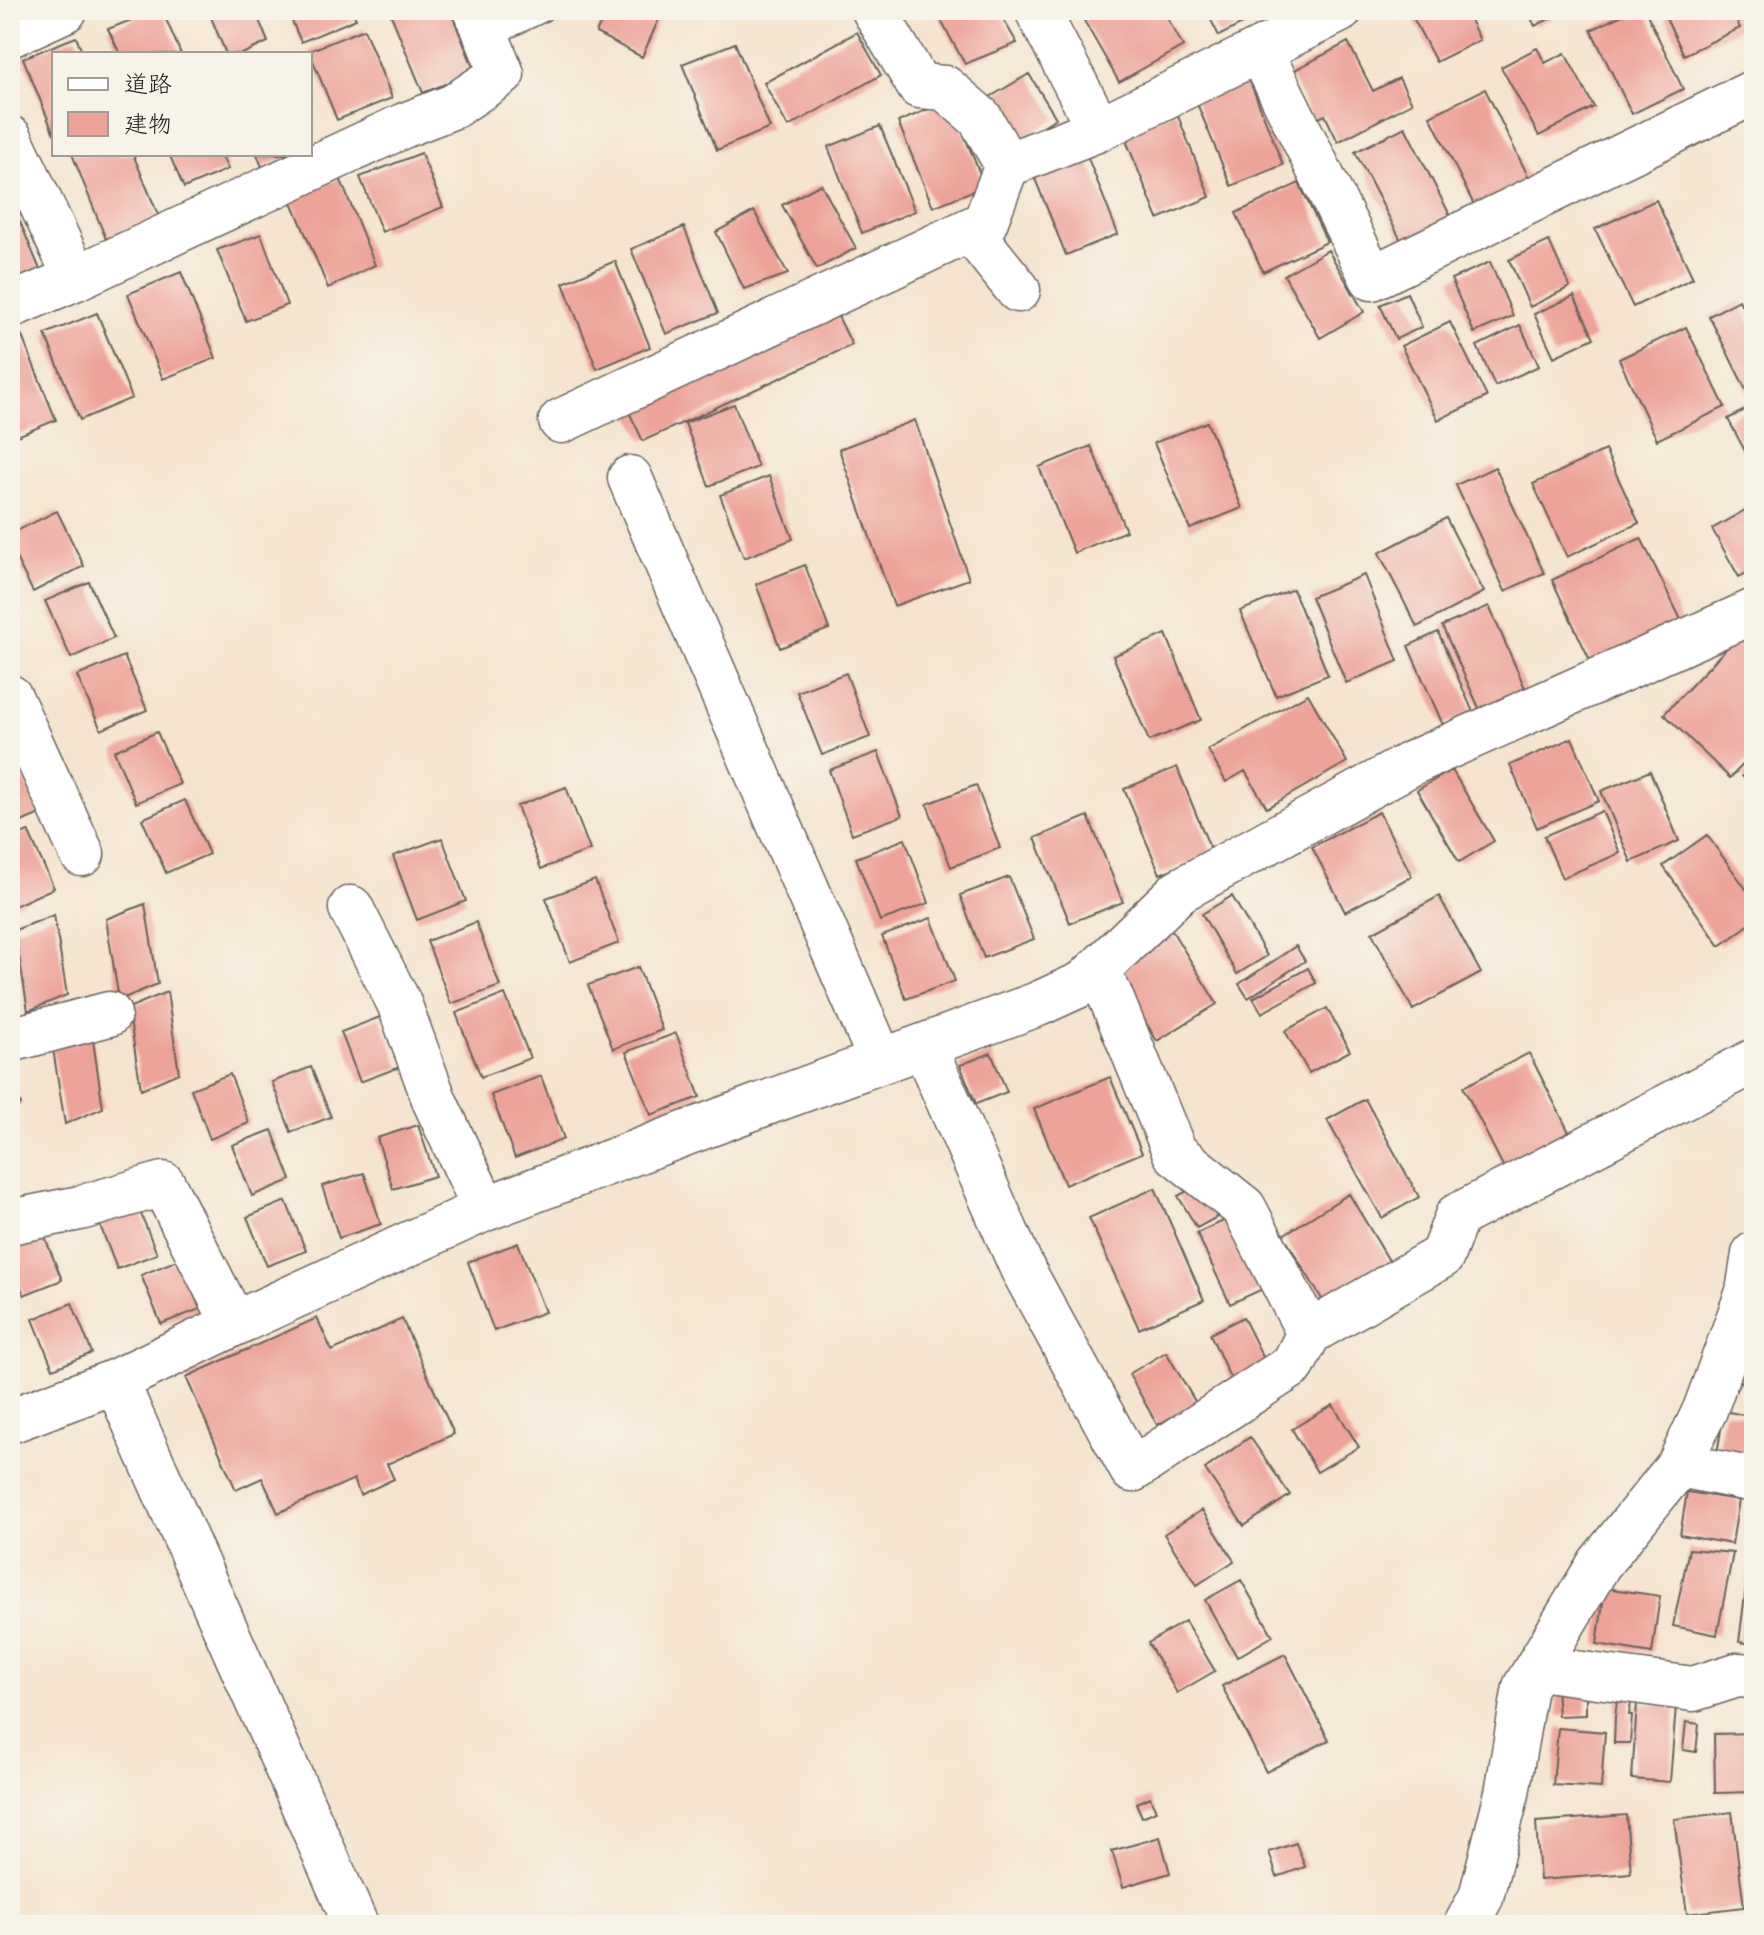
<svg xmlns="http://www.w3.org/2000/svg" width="1764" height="1935" viewBox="0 0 1764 1935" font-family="'Architects Daughter','Klee One',sans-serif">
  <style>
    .building { fill: #eda398 }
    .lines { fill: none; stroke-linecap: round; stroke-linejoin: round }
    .service-casing { stroke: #68625b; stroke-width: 27 }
    .minor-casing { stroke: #68625b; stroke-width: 47 }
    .service { stroke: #fff; stroke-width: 24 }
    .minor { stroke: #fff; stroke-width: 44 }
  </style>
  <rect width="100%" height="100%" fill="#f7f3e8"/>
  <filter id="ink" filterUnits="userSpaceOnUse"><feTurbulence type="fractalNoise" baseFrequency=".0125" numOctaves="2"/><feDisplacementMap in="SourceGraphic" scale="16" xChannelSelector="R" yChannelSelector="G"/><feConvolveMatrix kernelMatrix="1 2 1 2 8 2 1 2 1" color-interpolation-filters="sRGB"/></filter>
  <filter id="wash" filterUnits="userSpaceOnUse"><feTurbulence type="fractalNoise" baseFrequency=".006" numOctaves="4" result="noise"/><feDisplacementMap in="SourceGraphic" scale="32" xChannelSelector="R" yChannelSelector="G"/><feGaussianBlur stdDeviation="1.8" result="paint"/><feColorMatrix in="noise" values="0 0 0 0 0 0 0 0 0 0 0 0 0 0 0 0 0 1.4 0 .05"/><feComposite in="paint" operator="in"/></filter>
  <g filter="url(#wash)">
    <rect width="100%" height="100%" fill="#f5e4cf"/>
    <g id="blocks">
      <path class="building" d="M157,10h5l19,44h-61l-12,-25z
        M208,10h47l13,32 -26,12h-16z
        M287,10h65l4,9 -55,23z
        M389,10h61l25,62 -52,21z
        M607,10h56l-21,47 -46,-24z
        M935,10h63l19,33 -52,21z
        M1078,10h85l20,36 -64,36z
        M1206,10h63l-50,26z
        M1409,10h56l15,30 -44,22z
        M1527,10h41l-33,16z
        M1632,10h13l38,79 -51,25 -41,-84z
        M1662,10h70l8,18 -56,27z
        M364,29l28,69 -55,22 -28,-69z
        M857,32l24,43 -93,52 -24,-44z
        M76,37l7,17h-29v80l-31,-76z
        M1348,42l25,49 26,-13 13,25 -74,39 -13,-27 -12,6 -24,-48z
        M735,43l35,85 -53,22 -35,-86z
        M1537,48l8,15 20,-10 29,54 -55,29 -38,-69z
        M1029,74l27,44 -39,24 -27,-45z
        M1249,79l34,86 -52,21 -35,-85z
        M1485,89l47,95 -55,27 -47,-95z
        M950,100l35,86 -52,21 -35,-85z
        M1176,111l34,86 -52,22 -35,-86z
        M880,126l35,85 -53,22 -34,-86z
        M1405,127l49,96 -49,25 -50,-96z
        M1084,148l34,86 -52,21 -35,-86z
        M421,153l22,54 -61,25 -22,-55z
        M72,154h61l26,63 -53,22z
        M169,154h52l7,15 -44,19z
        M257,154h37l-32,13z
        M340,178l35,87 -47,23 -38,-91z
        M1299,183l28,59 -64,30 -27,-59z
        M821,184l35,64 -39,21 -35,-64z
        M10,198l31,74 -31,12z
        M1656,200l37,78 -60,29 -38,-78z
        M754,211l34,63 -44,15 -28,-57z
        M684,227l34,86 -52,21 -35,-85z
        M261,234l26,71 -41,16 -29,-71z
        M1549,241l21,46 -40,20 -21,-47z
        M1328,250l36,62 -44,26 -36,-63z
        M615,261l35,86 -53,22 -34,-86z
        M1490,262l23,54 -39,17 -23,-54z
        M181,272l35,86 -53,21 -35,-85z
        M1407,293l15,34 -26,12 -16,-34z
        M1574,296l20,42 -40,19 -20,-43z
        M1739,300l15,30v64l-5,2 -40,-80z
        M836,312l16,33 -209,96 -16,-33z
        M97,313l35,85 -52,22 -35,-86z
        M1450,322l37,75 -49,23 -37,-74z
        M1520,325l19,41 -44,20 -18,-40z
        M1686,327l39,80 -68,33 -38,-81z
        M21,334l35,86 -46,19v-100z
        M734,404l24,63 -49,19 -24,-63z
        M1754,405v63l-26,-49z
        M915,420l54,159 -75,27 -55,-157z
        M1207,422l35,86 -52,21 -36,-86z
        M1091,446l35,85 -52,22 -35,-86z
        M1605,450l34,73 -72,34 -34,-73z
        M1495,467l49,106 -39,18 -49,-106z
        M769,476l24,63 -49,19 -24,-63z
        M1754,505v64l-15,8 -27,-48z
        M57,511l27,55 -51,26 -23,-46v-12z
        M1446,518l38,74 -67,35 -38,-74z
        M1641,538l45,92 -90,43 -44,-93z
        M805,565l24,64 -49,19 -24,-64z
        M1364,575l34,86 -52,22 -35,-86z
        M89,582l25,56 -43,20 -26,-57z
        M1293,589l35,86 -52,21 -36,-85z
        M1489,606l40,91 -46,20 -41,-91z
        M1743,631l11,10v112l-24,25 -66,-64z
        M1438,632l35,80 -30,13 -35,-79z
        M1166,634l35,86 -52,21 -36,-85z
        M124,656l23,54 -46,20 -24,-54z
        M846,673l24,64 -48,18 -25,-63z
        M1308,694l39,68 -80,46 -22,-37 -19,11 -18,-32z
        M157,732l23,52 -44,19 -22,-52z
        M1572,738l27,63 -62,27 -27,-63z
        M10,747l30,67 -30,13z
        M878,752l24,64 -50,18 -23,-64z
        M1754,764v24l-12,-12z
        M1177,767l35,86 -52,21 -36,-85z
        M1452,770l42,71 -35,21 -42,-72z
        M1650,771l29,70 -48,21 -30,-71z
        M976,785l24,63 -49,19 -24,-63z
        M566,787l24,63 -49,19 -24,-63z
        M185,800l24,54 -43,19 -24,-54z
        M1602,811l18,42 -58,25 -18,-42z
        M1379,812l33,64 -67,36 -33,-65z
        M1088,816l35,86 -53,21 -35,-85z
        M28,831l26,57 -44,20v-69z
        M1707,835l47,65v21l-34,25 -57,-80z
        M442,838l24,63 -49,19 -24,-64z
        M905,839l24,64 -49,18 -24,-63z
        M1009,877l25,62 -50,19 -24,-63z
        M595,880l24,63 -49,19 -24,-64z
        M1232,896l35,60 -30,18 -35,-60z
        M1439,896l42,77 -68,37 -41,-77z
        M145,904l13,80 -39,16 -13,-81z
        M54,915l13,80 -39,16 -13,-81z
        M931,918l24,63 -49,18 -24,-63z
        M476,922l24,64 -49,18 -24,-63z
        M1171,929l46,75 -60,37 -46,-77z
        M1296,946l9,15 -57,37 -9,-14z
        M638,967l24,63 -49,19 -25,-64z
        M1308,968l8,15 -54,30 -9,-15z
        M167,992l12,81 -38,16 -13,-81z
        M505,994l25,64 -49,19 -25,-64z
        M1327,1008l23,43 -41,22 -24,-42z
        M380,1017l20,50 -40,15 -19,-50z
        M91,1027l12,81 -38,16 -13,-81z
        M676,1033l24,64 -49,18 -25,-63z
        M991,1053l16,39 -31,12 -16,-39z
        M1529,1053l43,85 -66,34 -43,-85z
        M311,1067l20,50 -40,15 -19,-50z
        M230,1074l19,49 -39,16 -19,-50z
        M541,1076l23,63 -49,19 -24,-63z
        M1110,1077l32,76 -77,32 -31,-76z
        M10,1079l11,26 -11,4z
        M1365,1099l54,98 -37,21 -55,-98z
        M418,1125l17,51 -42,13 -16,-51z
        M272,1130l19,50 -39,16 -20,-51z
        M364,1173l17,51 -42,14 -17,-52z
        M1198,1185l19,32 -20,11 -19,-32z
        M1155,1188l49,112 -65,29 -50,-111z
        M1349,1194l42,70 -66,40 -42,-69z
        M286,1201l20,50 -39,15 -20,-49z
        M137,1204l20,50 -40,15 -19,-49z
        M1234,1216l33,71 -37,17 -33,-71z
        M42,1230l20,50 -38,15 -14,-34v-19z
        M518,1243l27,69 -51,19 -26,-69z
        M180,1259l20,50 -39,15 -20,-49z
        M72,1303l20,50 -39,16 -20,-50z
        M1243,1317l23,46 -35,17 -21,-46z
        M317,1318l15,33 70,-32 52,115 -67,30 7,15 -34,16 -6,-16 -76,34 -16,-35 -26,12 -50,-113z
        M1754,1321v64l-26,-7z
        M1166,1352l30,51 -39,22 -28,-51z
        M1333,1405l26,42 -42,25 -25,-43z
        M1724,1411l30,6v44l-37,-7z
        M1250,1437l40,58 -46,31 -39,-57z
        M1687,1492l52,8 -7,44 -52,-9z
        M1202,1510l32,51 -37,24 -33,-51z
        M1689,1549l44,4 -16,82 -44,-9z
        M1748,1571h6v73l-15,-2z
        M1241,1580l32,56 -36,21 -32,-57z
        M1605,1588l55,8 -8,57 -55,-9z
        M1185,1621l30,50 -38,22 -29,-50z
        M1285,1654l44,86 -63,32 -44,-86z
        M1586,1687v28l-28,1 -2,-28z
        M1619,1687l14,3 -4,25h3l-2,28h-16l1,-27z
        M1637,1703l39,3 -6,76 -38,-3z
        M1686,1722l13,2 -3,28 -13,-2z
        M1558,1728l47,4 -4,56 -48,-3z
        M1754,1733v59l-39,1 -1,-59z
        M1150,1797l6,14 -14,6 -6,-14z
        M1732,1812l12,95 -57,7 -13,-95z
        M1626,1815l5,58 -91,7 -4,-58z
        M1160,1837l10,36 -47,14 -11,-36z
        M1296,1843l9,24 -28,10 -8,-25z"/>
    </g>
  </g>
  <g filter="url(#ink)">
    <use href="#blocks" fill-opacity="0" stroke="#68625b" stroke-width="2"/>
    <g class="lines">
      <g class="service-casing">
        <path id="service" d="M486,36l55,-26"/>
      </g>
      <g class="minor-casing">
        <path id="minor" d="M874,10l45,76 26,2 35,30 27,47
          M1037,10l62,119
          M10,35l55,-25
          M1260,50l80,-40
          M10,138l66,140
          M970,230l48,60
          M10,306l66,-28 329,-153 49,-19 48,-32 -26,-64
          M561,421l424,-198 22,-58 92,-36 161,-79 112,228 382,-186
          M630,478l251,583
          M10,697l72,157
          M351,908l48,95 36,99 50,107
          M1095,972l14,21 66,160 69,55 65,125
          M10,1040l99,-26
          M924,1046l98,222 110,202 161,-105 16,-32 133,-77 15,-40 297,-155
          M10,1222l70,-14 83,-24 71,140
          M116,1381l240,544
          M10,1421l106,-40 118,-57 251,-115 268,-101 285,-104 46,-21 95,-92 233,-128 342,-152
          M1679,1465l75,15
          M1538,1668l155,21 44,-14 17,1
          M1466,1925l15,-28 26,-104 18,-106 74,-123 80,-99 26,-55 43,-118 6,-38"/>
      </g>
      <use href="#service" class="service"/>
      <use href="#minor" class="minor"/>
    </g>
  </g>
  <rect width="1764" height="1935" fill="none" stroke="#f7f3e8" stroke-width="40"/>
  <rect x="52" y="52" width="260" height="104" fill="#f7f3e8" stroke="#9f9d96" stroke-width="2"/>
  <rect x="68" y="78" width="40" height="12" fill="#ffffff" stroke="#9f9d96" stroke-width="2"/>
  <text x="124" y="92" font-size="24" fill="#1c1c1c">道路</text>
  <rect x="68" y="112" width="40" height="24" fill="#eda398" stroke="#9f9d96" stroke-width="2"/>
  <text x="124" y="132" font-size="24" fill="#1c1c1c">建物</text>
</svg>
